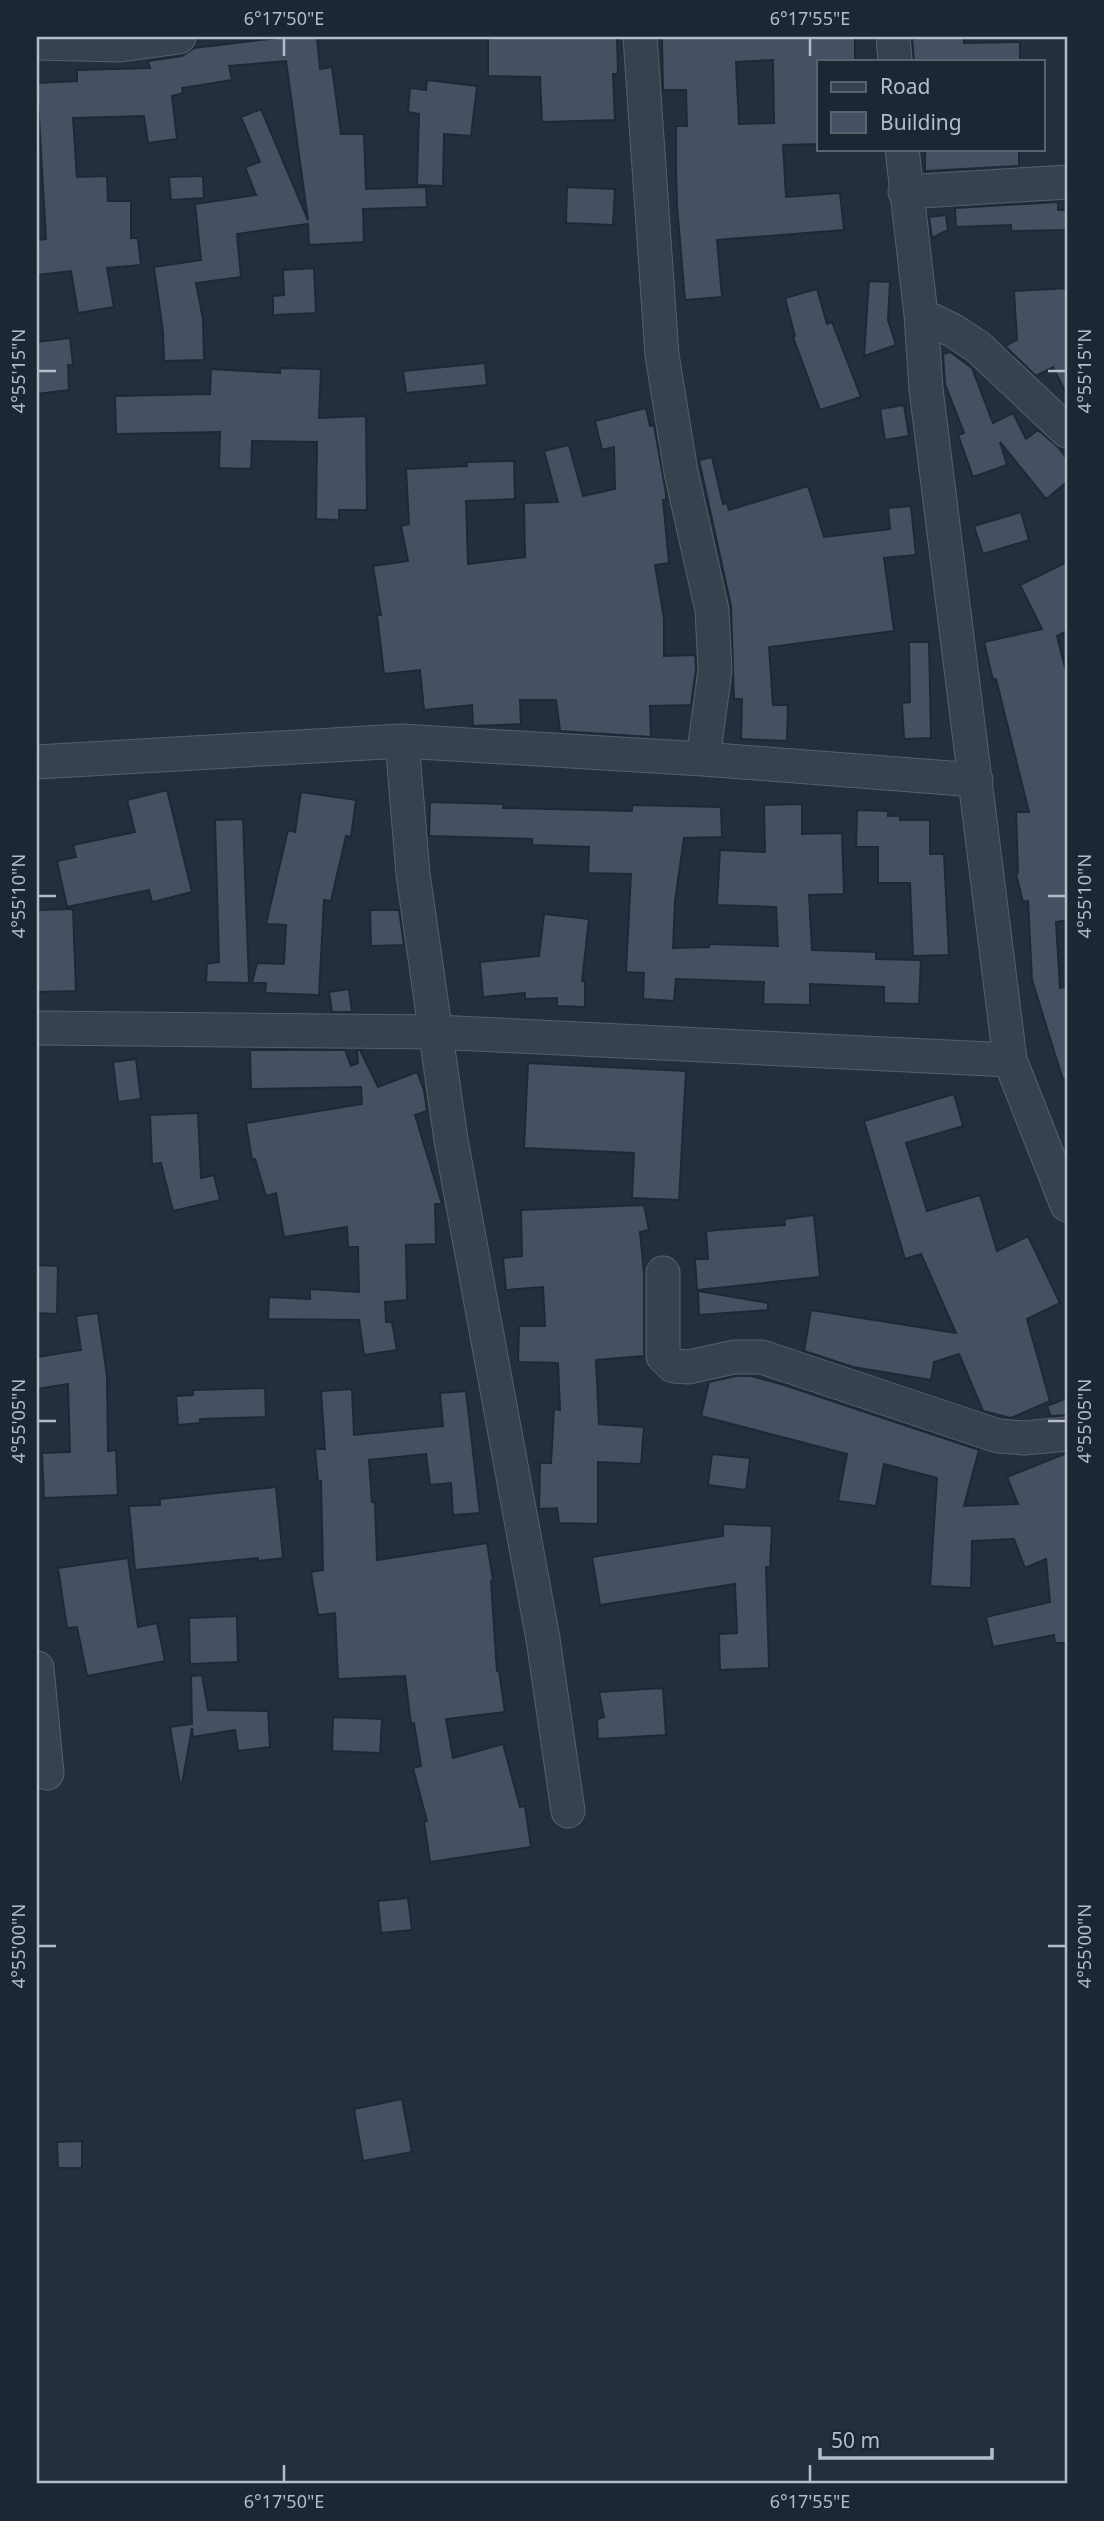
<svg xmlns="http://www.w3.org/2000/svg" width="1104" height="2521" viewBox="0 0 1104 2521" font-family="'Noto Sans',sans-serif">
  <style>
    .building { fill: #455162; stroke: #1f2835; stroke-width: 2; fill-rule: evenodd }
    .lines { fill: none; stroke-linecap: round; stroke-linejoin: round }
    .minor-casing { stroke: #565f6c; stroke-width: 35 }
    .minor { stroke: #38414e; stroke-width: 33 }
    .ticks { fill: none; stroke: #b4bcc9; stroke-width: 2.5 }
    .neatline { fill: none; stroke: #b4bcc9; stroke-width: 2.5 }
    .ticks-label { font-size: 18px; text-anchor: middle; fill: #b4bcc9 }
  </style>
  <rect width="100%" height="100%" fill="#242f3e"/>
  <path class="building" d="M286,37h31l3,32 12,-2 9,67h23l2,55 60,-2 1,20 -64,2 1,33 -55,3 -1,-21 -71,10 4,43 -45,6 7,36 1,41 -40,1 -1,-29 -9,-65 47,-7 -6,-56 61,-9 -11,-28 15,-5 -19,-45 20,-8 47,111 -22,-159 -57,5 3,14 -50,8 1,5 -11,3 5,43 -29,4 -4,-27 -71,2 4,59 30,-1 1,25h23v37h7l3,27 -34,3 7,39 -36,6 -7,-42 -34,4v-35l9,-1 -9,-156 40,-2v-11l73,-2 -2,-7 34,-5 12,-8z
    M488,37h129l1,37h-5l2,46 -73,2 -2,-45 -52,-1z
    M662,37h193v24h-36v83l-36,1 3,52 54,-4 4,37 -127,10 5,57 -37,3 -8,-94 -1,-38v-42h11l-1,-36h-23zM773,60l1,63 -35,1 -3,-62z
    M912,37h52v6l56,-1v19h-106z
    M427,80l50,6 -6,50 -27,-2 -1,52 -26,-1 2,-71 -11,-2 2,-24 16,2z
    M925,149h94v17l-94,5z
    M203,176l1,22 -33,2 -2,-23z
    M567,187l48,2 -2,36 -47,-2z
    M1058,202v8h9v20l-56,1v-6l-55,2 -1,-19z
    M946,215l2,15 -16,8 -3,-21z
    M314,268l2,45 -43,2v-19l11,-1 -1,-25z
    M869,281l21,1 -2,38 8,25 -32,11z
    M1067,288v107l-14,-28 -17,9 -31,-30 12,-6 -3,-49z
    M817,289l10,35 5,-2 29,75 -41,13 -27,-73 2,-1 -10,-38z
    M70,338l3,27h-5l1,25 -32,4v-52z
    M950,352l22,16 21,55 20,-10 13,26 12,-9 20,17 9,12v23l-21,17 -46,-57 7,23 -34,12 -15,-42 6,-2 -19,-49 -2,-30z
    M485,363l2,22 -81,8 -3,-22z
    M280,368l41,1 -2,49 47,-2 1,94h-28v10l-23,-1 1,-77 -65,-1 -1,28 -32,-1 1,-36 -104,2 -1,-38 95,-2 1,-25 69,4z
    M904,405l5,31 -24,4 -5,-31z
    M646,408l4,18 4,-1 12,68v7h-3l6,63 -14,2 9,53v38l31,-1 1,14 -5,36 -41,1 1,31 -91,-6 -4,-31h-36l1,24 -48,2 -1,-21 -48,5 -4,-40 -36,4 -7,-59h4l-8,-49 35,-5 -7,-35 8,-2 -3,-55 61,-3v-4l47,-1 1,38 -49,2 2,63 57,-7 -1,-54 34,-1 -14,-51 25,-6 14,51 32,-7 -1,-42 -12,3 -7,-29z
    M712,457l11,47 4,-1 2,7 79,-24 16,51 66,-8 -2,-21 23,-2 5,49 -32,3 10,73 -125,16 4,58h15l-1,36 -46,-2 1,-40h-8l-3,-93 -32,-146z
    M1021,512l8,28 -46,14 -9,-28z
    M1067,562v69l-10,5 10,39v245l-11,2 4,66 7,-2v93l-4,1 -31,-100 -4,-79 -5,1 -7,-28 2,-1 -2,-61h13l-33,-133 -3,1 -9,-38 58,-13 -22,-44z
    M909,642h20l2,96 -27,1 -2,-36 8,-1z
    M167,790l25,102 -40,10 -3,-12 -82,17 -10,-46 19,-4 -3,-12 62,-13 -8,-32z
    M301,792l55,8 -5,37 -5,-1 -15,65 -7,-1 -5,95 -54,-2 1,-10h-14l5,-20 27,1 2,-39 -20,-1 22,-94 7,2z
    M430,802l73,2v4l129,3v-6l89,2 1,30 -38,1 -9,63 -2,47 36,-1v-3l69,2 -2,-39 -59,-2 3,-55 45,2 -1,-47 38,-1v30l40,-1 2,61 -35,1 3,55 64,2v7l45,1 -2,44 -35,-1v-16l-74,-3v21l-47,-1 1,-22 -88,-3 -2,22 -31,-2 1,-26 -18,-1 5,-98 -43,-1 1,-26 -57,-2v-6l-103,-3z
    M857,810l31,1v5h12v4h30v34h14l5,101 -36,1 -3,-73h-32v-36h-22z
    M243,819l6,164 -43,-1 1,-18 12,-2 -4,-142z
    M73,909l3,82 -39,1v-82z
    M370,910h29l5,35 -33,1z
    M544,914l45,5 -7,62h3v26l-28,-1v-8l-32,1v-6l-42,4 -3,-35 59,-6z
    M349,989l3,23h-20l-3,-20z
    M250,1050h95l6,16 7,-3 -1,-13h3l18,37 39,-15 7,18 3,21 -12,4 27,89h-7l1,40 -30,1 1,55 -22,2 1,20h6l5,28 -33,5 -5,-35 -91,-1 1,-22 41,2v-10l49,3 -1,-45h-10l-1,-20 -63,10 -8,-44 -10,3 -11,-37 -3,1 -6,-37 116,-19 -1,-17 -110,2z
    M136,1059l5,40 -23,3 -5,-40z
    M528,1063l158,8 -7,129 -47,-2 2,-45 -110,-5z
    M954,1094l9,32 -57,17 21,68 53,-16 17,56 31,-15 32,67 -33,16 23,82 -39,17 -28,-7 -24,-57 -25,8 -3,18 -78,-13 -49,-16 7,-41 145,23 -35,-79 -16,5 -41,-138z
    M198,1113l3,65 13,-3 6,25 -47,11 -12,-48 -9,1 -2,-49z
    M644,1205l5,25 -9,2 4,41v83l-48,4 3,64 45,3 -3,37 -43,-2v62l-39,-1 -2,-15 -18,1 1,-46h11l3,-54 6,1 -2,-47 -40,-1 1,-36h26l-2,-39 -37,3 -3,-32 19,-2 -1,-46z
    M814,1215l6,62 -123,13 -2,-31h13l-2,-28 79,-6 -1,-6z
    M37,1265l21,1 -1,48 -20,-1z
    M698,1291l70,12v7l-69,5z
    M98,1313l9,63 1,75 8,-1 2,45 -74,3 -2,-45 28,-1 -2,-68 -31,5v-32l44,-7 -5,-34z
    M736,1376h15l30,8 198,66 -15,56 54,-2 -11,-27 60,-24v190h-12l-1,-8 -61,12 -7,-30 64,-15 -4,-43 -21,9 -11,-29 -42,2 -1,47 -41,-2 7,-108 -53,-14 -8,42 -38,-5 9,-47 -146,-38 8,-34z
    M265,1388l1,29 -66,2v4l-22,2 -2,-29 17,-1v-5z
    M352,1389l2,46 89,-9 -3,-33 26,-2 14,122 -27,2 -2,-32 -21,2 -4,-31 -57,6 3,42h3l2,58 110,-17 6,37 -2,1 6,90h2l6,41 -59,7 7,39 50,-14 17,63 5,-1 6,41 -101,15 -6,-41h3l-14,-53 8,-2 -7,-43 -3,1 -6,-48 -67,3 -3,-66 -17,2 -7,-43 12,-2 -2,-89 -3,1 -3,-33h10l-4,-58z
    M1067,1398v17l-16,1 -4,-10z
    M712,1454l38,4 -4,32 -38,-5z
    M276,1487l7,71 -25,3v-3l-123,12 -6,-64 31,-1v-6z
    M723,1524l49,2 -2,42 -4,-1 3,101 -49,2 -1,-36 18,-1 -2,-49 -135,21 -8,-48 131,-21z
    M128,1558l10,69 19,-4 8,38 -78,15 -10,-49 -10,1 -9,-60z
    M237,1616l1,46 -48,2 -1,-46z
    M202,1675l6,35 60,1 2,36 -32,4 -3,-21 -42,7 -1,-9 -10,56h-2l-10,-57 22,-3 -1,-48z
    M663,1688l3,47 -68,4 -1,-20 7,-2 -5,-25z
    M333,1717l49,2 -2,34 -48,-2z
    M408,1898l4,32 -31,3 -3,-32z
    M402,2099l10,53 -49,9 -9,-52z
    M82,2141v27h-24l-1,-26z"/>
  <g class="lines">
    <g class="minor-casing">
      <path id="minor" d="M640,37l22,318 19,117 31,138 3,60 -12,89
        M893,37l2,24
        M37,43l83,2 59,-8
        M902,149l19,166 5,74 84,671 57,145
        M905,192l162,-10
        M921,315l33,16 24,16 89,84
        M402,741l11,133 38,266 92,499 25,172
        M37,762l365,-21 301,18 273,21
        M37,1028l399,4 574,28
        M663,1273v83l10,10 16,1 45,-10h28l236,79 26,2 43,-4
        M37,1668l10,105"/>
    </g>
    <use href="#minor" class="minor"/>
  </g>
  <path class="ticks" d="M284,38v18M810,38v18M38,371h18M1048,371h18M38,896h18M1048,896h18M38,1421h18M1048,1421h18M38,1946h18M1048,1946h18M284,2465v17M810,2465v17"/>
  <rect width="1104" height="2521" fill="none" stroke="#1d2633" stroke-width="77"/>
  <rect x="817" y="60" width="228" height="91" fill="#1d2633" stroke="#59626f" stroke-width="2"/>
  <rect x="831" y="82" width="35" height="10" fill="#38414e" stroke="#59626f" stroke-width="2"/>
  <text x="880" y="94" font-size="21" fill="#b4bcc9">Road</text>
  <rect x="831" y="112" width="35" height="21" fill="#455162" stroke="#59626f" stroke-width="2"/>
  <text x="880" y="130" font-size="21" fill="#b4bcc9">Building</text>
  <path d="M820 2448v10h172v-10" fill="none" stroke="#b4bcc9" stroke-width="3.5"/>
  <text x="831" y="2448" font-size="21" fill="#b4bcc9" stroke="#1d2633" stroke-width="5" paint-order="stroke">50 m</text>
  <rect x="38" y="38" width="1028" height="2444" class="neatline"/>
  <g class="ticks-label">
    <text x="284" y="25">6°17'50"E</text>
    <text x="810" y="25">6°17'55"E</text>
    <text transform="translate(19 371) rotate(-90)" y="6">4°55'15"N</text>
    <text transform="translate(1085 371) rotate(-90)" y="6">4°55'15"N</text>
    <text transform="translate(19 896) rotate(-90)" y="6">4°55'10"N</text>
    <text transform="translate(1085 896) rotate(-90)" y="6">4°55'10"N</text>
    <text transform="translate(19 1421) rotate(-90)" y="6">4°55'05"N</text>
    <text transform="translate(1085 1421) rotate(-90)" y="6">4°55'05"N</text>
    <text transform="translate(19 1946) rotate(-90)" y="6">4°55'00"N</text>
    <text transform="translate(1085 1946) rotate(-90)" y="6">4°55'00"N</text>
    <text x="284" y="2508">6°17'50"E</text>
    <text x="810" y="2508">6°17'55"E</text>
  </g>
</svg>
